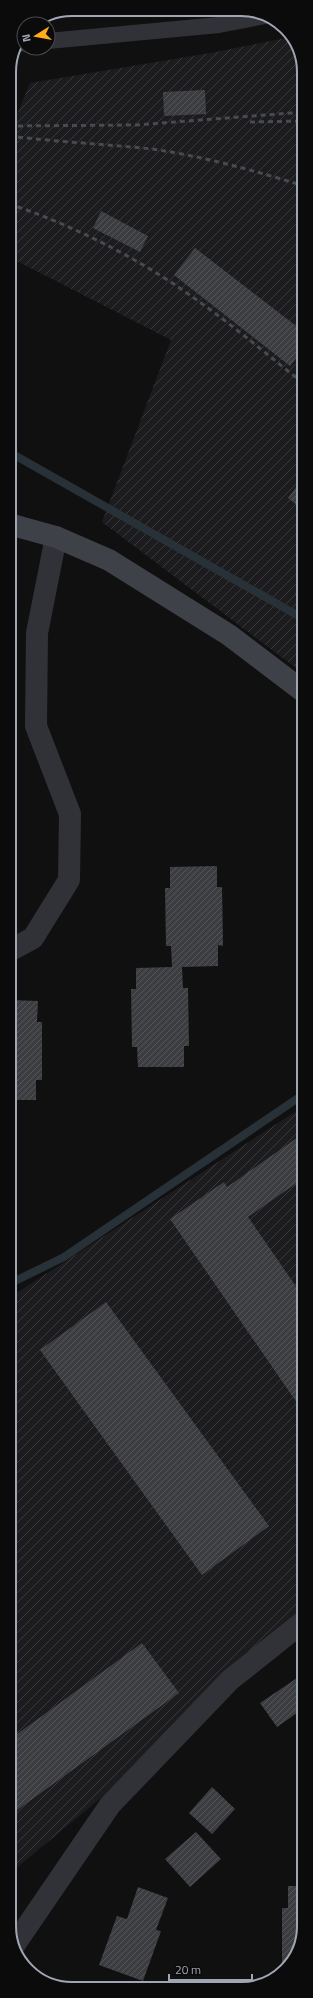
<svg xmlns="http://www.w3.org/2000/svg" width="313" height="1998" viewBox="0 0 313 1998" font-family="'Titillium Web',sans-serif">
  <style>
    .industrial { fill: url(#industrial-furrows) }
    .lines { fill: none; stroke-linecap: round; stroke-linejoin: round }
    .stream { stroke: #283138; stroke-width: 8 }
    .building { fill: url(#building-hatch) }
    .lane { stroke: #303237; stroke-width: 16 }
    .street { stroke: #303237; stroke-width: 22 }
    .secondary { stroke: #3e4147; stroke-width: 22 }
    .rail { stroke: #474a50; stroke-width: 3; stroke-dasharray: 5 4; stroke-linecap: butt }
    .rim { fill: none; stroke: #a0a6b3; stroke-width: 2 }
  </style>
  <defs>
    <pattern id="industrial-furrows" width="10" height="10" patternUnits="userSpaceOnUse"><rect width="10" height="10" fill="#1c1c1e"/><path d="M-1 1l2-2M0 10L10 0M9 11l2-2" fill="none" stroke="#3a3a3c"/></pattern>
    <pattern id="building-hatch" width="6" height="6" patternUnits="userSpaceOnUse"><rect width="6" height="6" fill="#3c3d41"/><path d="M-1 1l2-2M0 6l6-6M5 7l2-2" fill="none" stroke="#55565a"/></pattern>
  </defs>
  <rect width="100%" height="100%" fill="#101011"/>
  <path class="industrial" d="M291,37l13,31v606l-202,-152 69,-182 -162,-83v-123l21,-51 180,-30z
    M304,1106v524l-295,244v-576z"/>
  <g class="lines">
    <path class="stream" d="M9,452l295,167
      M9,1284l55,-27 240,-163"/>
  </g>
  <path class="building" d="M205,90l1,24 -42,2 -1,-24z
    M101,211l47,25 -8,16 -47,-24z
    M195,248l109,84v16l-14,18 -116,-91z
    M304,477v34l-16,-13z
    M304,582v18l-9,-6z
    M217,866v21h5l1,59 -5,-1v21l-36,1 1,21h5l1,58h-5v21h-46l-1,-20h-5l-1,-58h5v-21l36,-1 -1,-21h-5l-1,-58h5v-21z
    M9,1000l29,1 -1,21h5v58h-6v20h-27z
    M304,1133v45l-56,39 56,81v115l-134,-194 54,-37 3,5z
    M106,1302l163,224 -67,49 -162,-225z
    M142,1643l37,50 -170,123v-76z
    M297,1678l7,10v20l-27,19 -17,-24z
    M212,1787l23,22 -23,25 -23,-21z
    M196,1832l25,27 -31,28 -25,-28z
    M288,1886h16v40l-16,40h-6v-58h6z
    M138,1887l30,11 -12,32 5,1 -18,50 -44,-16 18,-49 10,3z"/>
  <g class="lines">
    <path class="lane" d="M48,41l171,-16 46,-9
      M20,44l4,-1"/>
    <path class="street" d="M9,951l24,-13 36,-58 1,-66 -34,-88 1,-93 19,-96
      M15,1944l95,-139 120,-125 74,-59"/>
    <path class="secondary" d="M9,524l47,13 53,23 120,75 75,57"/>
    <path class="rail" d="M250,122l54,-1
      M9,126l127,-1 168,-13
      M9,136c48,6 96,8 143,13 50,7 104,22 152,37
      M9,204c56,18 123,51 172,85 43,29 82,62 123,95"/>
  </g>
  <path d="M0 0H313V1998H0ZM72 16H241A56 56 0 0 1 297 72V1926A56 56 0 0 1 241 1982H72A56 56 0 0 1 16 1926V72A56 56 0 0 1 72 16Z" fill="#0b0b0c" fill-rule="evenodd"/>
  <path class="rim" d="M72 16H241A56 56 0 0 1 297 72V1926A56 56 0 0 1 241 1982H72A56 56 0 0 1 16 1926V72A56 56 0 0 1 72 16Z"/>
  <g transform="translate(36 36) rotate(259)"><circle r="19" fill="#0b0b0c" stroke="#47494f"/>
  <path d="M0-3L7 15L0 10L-7 15Z" fill="#ffab1a"/>
  <text y="-6" font-size="11" font-weight="bold" text-anchor="middle" fill="#a0a6b3">N</text>
  </g>
  <path d="M169 1974v6h83v-6" fill="none" stroke="#a0a6b3" stroke-width="2"/>
  <text x="175" y="1974" font-size="12" fill="#a0a6b3" stroke="#0b0b0c" stroke-width="3" paint-order="stroke">20 m</text>
</svg>
